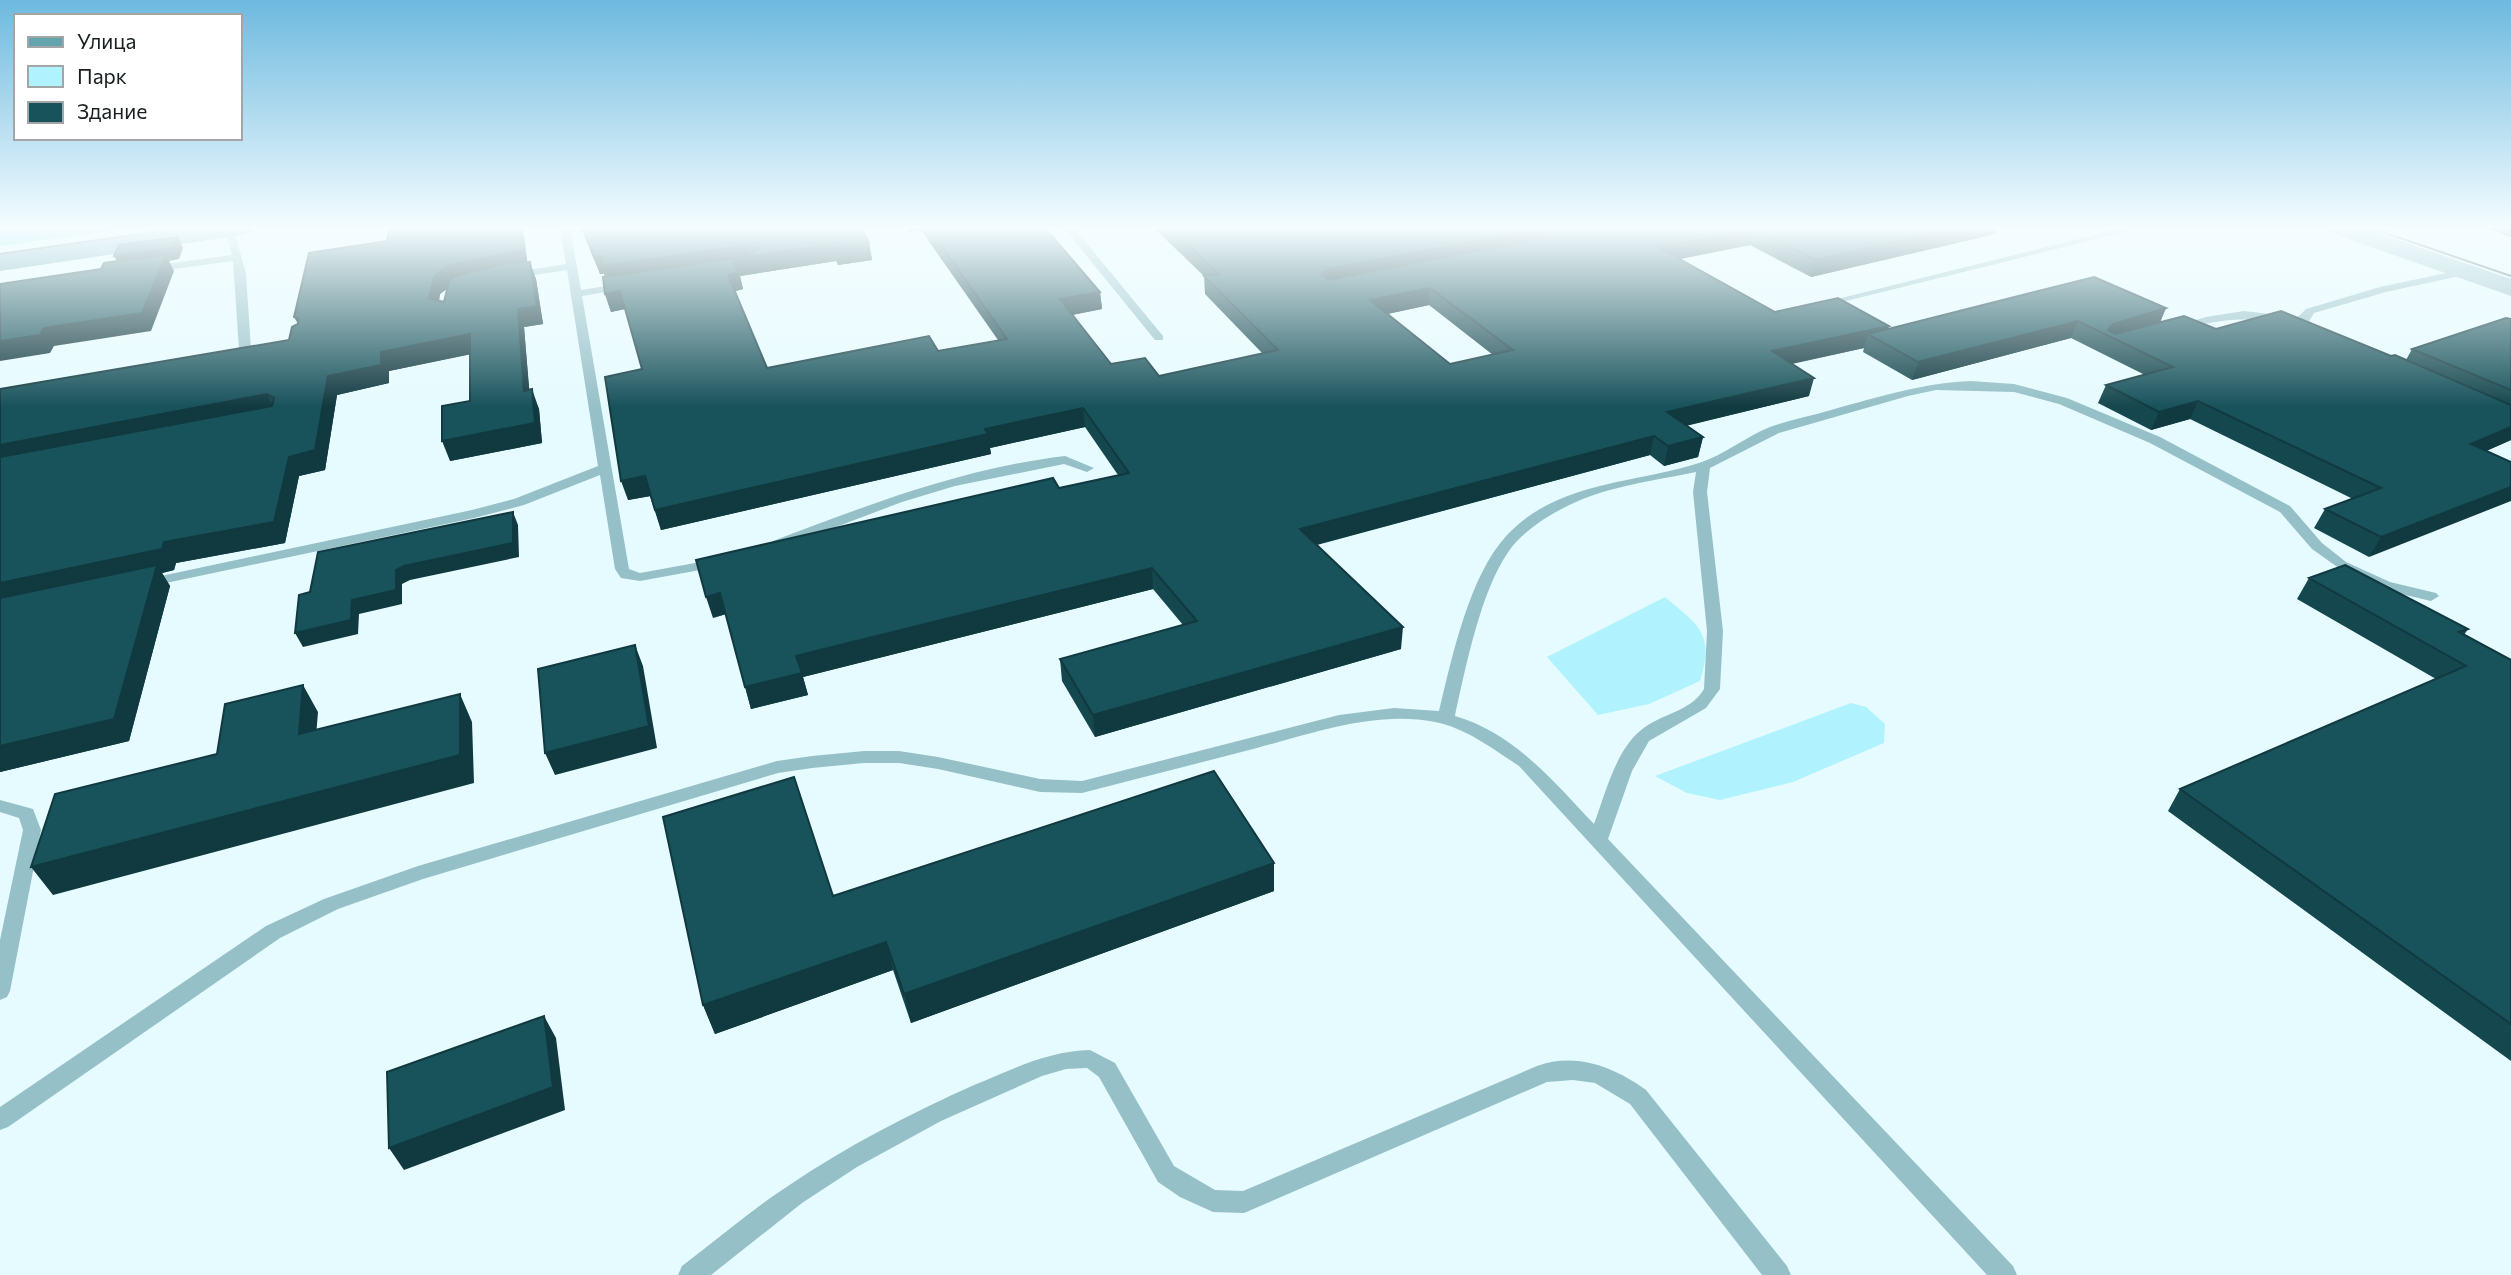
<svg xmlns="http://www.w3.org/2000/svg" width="2511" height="1275" viewBox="0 0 2511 1275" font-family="Commissioner,sans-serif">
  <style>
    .green { fill: #b0f3fe }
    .forest { fill: #6cd6e6 }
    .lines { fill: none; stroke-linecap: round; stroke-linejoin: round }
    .service { fill: #96c0c7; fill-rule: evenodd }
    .tertiary { fill: #96c0c7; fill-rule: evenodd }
    .secondary { fill: #64a4af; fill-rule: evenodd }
    .tram { stroke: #505b5e; stroke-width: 2 }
    .wall { fill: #15474e; fill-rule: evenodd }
    .shaded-wall { fill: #113940 }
    .building { fill: #18525b; stroke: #113940; stroke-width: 2; fill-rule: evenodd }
  </style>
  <rect width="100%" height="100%" fill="#e6fbff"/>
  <path class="green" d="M1665,597c34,29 50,36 35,84l-51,23 -51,11 -51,-58z
    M1851,703l15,4 19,17 -1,19 -91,39 -73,18 -33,-7 -32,-17z"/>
  <path class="forest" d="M0,228h130l-130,18z"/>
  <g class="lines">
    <path class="service" d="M225,228l9,2 12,44 5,75 -6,3 -6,-3 -6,-88 -82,11 -5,-3 5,-3 81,-11z
      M560,228h10l11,62 44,-7 5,3 -5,3 -43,7 47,273 11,4 77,-14 7,4 -2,3 -82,15 -19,-3 -6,-9 -15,-94 -76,30 -50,13 -327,69 -5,-1 -2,-3 7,-4 325,-69 42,-11 84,-33 -31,-196 -52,8 -5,-3 5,-3 51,-8z
      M1064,228h10l89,108v4h-8z
      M2123,228h18l-311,77 -5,-3z
      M2465,269l5,3 -1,2 -83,18 -72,21 -6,10 10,11 -2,2h-8l-12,-12 2,-7 8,-8 74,-22z
      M2244,311l26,3 20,8 -6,3c-40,-10 -66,-5 -105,5l-6,-3 33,-10z
      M1971,381l43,3 53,14 93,39 130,69 32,37 24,19 44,20 46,11 3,3 -8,5 -51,-12 -30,-13 -38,-27 -32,-37 -130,-69 -91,-39 -45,-12 -78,-2 -28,6 -129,37 -69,35 -3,24 16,139 -3,58 -14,19 -57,33 -17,30 -24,68 405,427 4,9h-30l-468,-509c-26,-17 -53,-38 -84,-44 -59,-12 -122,11 -178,26 -58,15 -117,30 -175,45l-42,-1 -102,-23 -39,-6h-35l-52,5 -34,5 -355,106 -85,30 -58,29 -272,189 -8,3v-23l266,-181 58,-27 94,-33 359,-105 35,-5 52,-5h35l39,6 102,22 42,2 257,-66 55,-7 45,3c13,-54 30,-135 68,-176 51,-54 126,-51 192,-72 25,-8 46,-26 71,-36 19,-7 41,-11 61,-17 47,-13 91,-27 140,-29zM1696,472l-3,20 14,139 -3,58c-13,23 -45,25 -64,42 -25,21 -35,64 -46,93 -41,-43 -80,-91 -139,-108 11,-49 28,-140 63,-176 23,-23 57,-40 88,-49 29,-8 60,-13 90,-19z
      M1065,456l29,12 -7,4 -23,-8 -109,22 -53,16 -119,45h-10l-2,-3 2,-3c95,-36 190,-73 292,-85z
      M0,800l33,9 8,21 -31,161 -3,6 -7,3v-60l23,-110 -4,-12 -19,-6z
      M1090,1050l25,13 59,103 41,24 28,1 294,-125c39,-14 77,1 109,24l141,176 4,9h-29l-132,-171 -35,-21 -22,-3 -26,2 -303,131 -31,-1 -33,-15 -22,-15 -59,-105 -12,-9 -21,1 -24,7 -101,45 -84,46 -55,36 -91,72h-33l4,-9c35,-26 69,-56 106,-80 59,-40 121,-72 186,-101 39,-16 74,-34 116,-35z"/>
    <path class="tertiary" d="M2327,228h36l148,51v17l-180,-63z"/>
    <path class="secondary" d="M190,228h64l-4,5 -8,2 -242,36v-16z"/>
    <path class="tram" d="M2371,228l140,48
      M0,254l183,-26"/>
  </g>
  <path class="wall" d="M389,228h132l3,8 3,26 9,17 7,45 -19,3 5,63 10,19 3,34 -92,18 20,-60v-47l-81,17v12l-52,12 -12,75 -26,6 -14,67 -109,20 -2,7 -12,3 8,13 -41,155 -129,31v-383l289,-49 9,-16 -4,-7 93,-76zM447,289l-3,13 -5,-1 1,-7z
    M581,228h280l8,15 3,17 -34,5 -2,-4 -96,15 3,13 -8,2 32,77 171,-17 60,-11 -77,-110 -11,2 -2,-4h137l55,64 2,17 -30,6 39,49 48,12 104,-22 -58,-60 -1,-18 -50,-48h843l-2,6 -184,43 -61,-32 -71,14 96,53 114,14 -1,3 278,-21 -6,14 56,7 190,31 6,-11 99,-30v121l-25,11 -117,106 -55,-29 11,-19 28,-10 -163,-80 -39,11 -53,-27 8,-18 39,-10 -74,-37 -159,42 -49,-28 1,-4 -72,16 17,32 -123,30 17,11 -5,20 -34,9 -14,-11 -333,90 84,104 -306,88 -33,-56 -2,-22 123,-34 -30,-36 -350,88 5,18 -57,14 -25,-95 -13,4 346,-130 59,-13 -33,-48 -95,21 1,6 -330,76 -11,-34 -22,4 14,-131 -17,-60 -14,3 -6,-18v-17l-1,-3h-4zM1429,305l64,50 -43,9 -63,-50z
    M2485,228h26v9z
    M2309,578l159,51 -4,6 47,25v401l-343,-250 12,-22 256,-110 -139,-80z
    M1274,863v28l-363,132 -18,-53 -178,64 -12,-29 130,-109z"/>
  <path class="shaded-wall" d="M519,228h2l3,8 4,31 -75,17 -13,10 -4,22 -7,-18 5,-21 13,-11z
    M910,228h11v2l-11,2z
    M1542,228h53l-1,3 -266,55 -6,-12 7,-5z
    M1953,228h44l-2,6 -184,43 4,-17z
    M1754,229l-4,16 -95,19 3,-17z
    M178,237l5,11 -4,11 -10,2 5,10 -23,60 -97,15 -4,7 -50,8v-20l120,-74 -6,-11z
    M869,243l3,17 -34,5 -3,-17z
    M833,244l3,17 -96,15 3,13 -11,3 -125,-9 -3,-9h-4l-6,-17 155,-12 2,11z
    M530,262l6,17 7,45 -19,3 7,83 -7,-19 -6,-82z
    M1430,288l-1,17 -60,13 1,-18z
    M620,291l5,18 -14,3 -6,-18z
    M1100,292l2,17 -41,8 -1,-18z
    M2166,308l-7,17 -45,14 -6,-9 5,-6z
    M2078,321l-7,17 -159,42 6,-18z
    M1889,326l-5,17 -16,-9 -4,14 -97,21 5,-18z
    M470,334l7,19 -88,18v12l-52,12 -12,75 -26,6 -14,67 -109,20 -2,7 -12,3 8,13 -41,155 -129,31v-189l164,-41 125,-85 39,-81 53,-24z
    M1814,378l-5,18 -146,35 4,-19z
    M532,389l7,20 3,34 -92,18 -8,-20z
    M267,394l9,19 -276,54v-22z
    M2198,401l-8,18 -39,11 8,-18z
    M1083,408l2,19 -95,21 1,6 -330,76 -6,-20 330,-81z
    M2511,427v13l-52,23 12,-19z
    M1654,436l-4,19 -350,94v-20z
    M1703,437l-5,20 -34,9 4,-20z
    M645,476l6,20 -23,4 -7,-19z
    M2511,487v14l-142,56 12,-20z
    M513,512l5,13 1,32 -109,23 -8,4v20l-43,10 -1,20 -55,13 -8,-14 101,-63z
    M1152,568l1,21 -350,88 5,18 -57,14 -6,-22 51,-31z
    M720,593l6,21 -13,4 -7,-21z
    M1403,627l-2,22 -306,88 -2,-22z
    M635,645l8,21 14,82 -102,27 -10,-22z
    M303,685l15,27 -4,49 -15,-27z
    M460,694l12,28 2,61 -421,112 -22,-28z
    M1274,863v28l-363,132 -7,-29z
    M886,942l7,28 -178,64 -12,-29z
    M544,1016l12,22 9,72 -161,60 -15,-22z"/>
  <path class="building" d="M389,228h130l3,22 -75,16 -13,11 -5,21 15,4 5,-21 6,-5 53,-13 22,-1 7,44 -19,3 6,82 8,-2 3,34 -93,18v-35l28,-5v-67l-89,18v13l-53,11 -13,74 -26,7 -15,65 -110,20 -2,7 -162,34v-126l272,-51 2,-8 -7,-4 -267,51v-56l289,-49 3,-13 6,-3v-6l-4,-1 15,-64 78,-12z
    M583,228h278l8,15 -34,5 -2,-4 -101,15 7,13 -11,3 39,93 162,-32 9,15 69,-12 -78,-111h116l55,64 -40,7 51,65 34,-6 14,18 119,-26 -74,-74 15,-2 -49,-46h372l-213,41 -7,5 6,6 267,-52h358l-138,32 -61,-31 -96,18 117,65 63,-14 51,28 -117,25 42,27 -147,34 36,25 -35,9 -14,-10 -354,93 103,98 -310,88 -33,-56 137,-38 -45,-53 -356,88 6,17 -57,14 -25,-94 -14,4 -10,-37 357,-82 6,10 70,-15 -46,-65 -98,21 3,5 -333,76 -10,-34 -24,5 -16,-104 37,-8 -22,-78 -15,3 -2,-17 146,-21 8,-7 -8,-4 -147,21 -1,-10 -7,1zM1430,288l83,62 -63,14 -80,-64z
    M178,237l-5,11 -59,8 5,-11z
    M166,255l-24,58 -98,15 -4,7 -40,6v-57l101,-15 3,-6z
    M2094,277l72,31 -53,16 -5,6 7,4 69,-18 32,13 65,-18 110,45 4,-1 116,50v22l-40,17 40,18v25l-130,50 -56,-28 56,-21 -183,-87 -39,11 -53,-27 67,-18 -95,-46 -160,41 -50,-28z
    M2506,318l5,1v71l-99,-41z
    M513,512v31l-109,23 -8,4v20l-44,10 -1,20 -56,13 4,-38 11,-3 8,-40z
    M157,565l-43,154 -114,27v-148z
    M2345,565l123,64 -9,3 52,28v364l-331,-235 286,-123 -157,-88z
    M635,645l14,81 -104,27 -7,-84z
    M303,685l-4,49 161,-40v61l-429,112 24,-73 162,-40 8,-50z
    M1214,771l60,92 -370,131 -18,-52 -183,63 -40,-188 131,-40 39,119z
    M544,1016l9,71 -164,61 -2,-76z"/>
  <linearGradient id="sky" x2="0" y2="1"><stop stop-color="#6db9df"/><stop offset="0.56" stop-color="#f4fdff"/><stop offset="1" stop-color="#f4fdff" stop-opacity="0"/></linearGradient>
  <rect width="2511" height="407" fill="url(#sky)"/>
  <rect x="14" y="14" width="228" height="126" fill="#ffffff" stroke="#a3a5a6" stroke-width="2"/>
  <rect x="28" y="37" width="35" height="10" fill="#64a4af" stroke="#a3a5a6" stroke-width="2"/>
  <text x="77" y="49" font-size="21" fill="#181f21">Улица</text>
  <rect x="28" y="66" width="35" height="21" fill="#b0f3fe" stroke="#a3a5a6" stroke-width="2"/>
  <text x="77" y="84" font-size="21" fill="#181f21">Парк</text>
  <rect x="28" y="102" width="35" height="21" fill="#18525b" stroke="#a3a5a6" stroke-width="2"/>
  <text x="77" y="119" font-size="21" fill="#181f21">Здание</text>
</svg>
